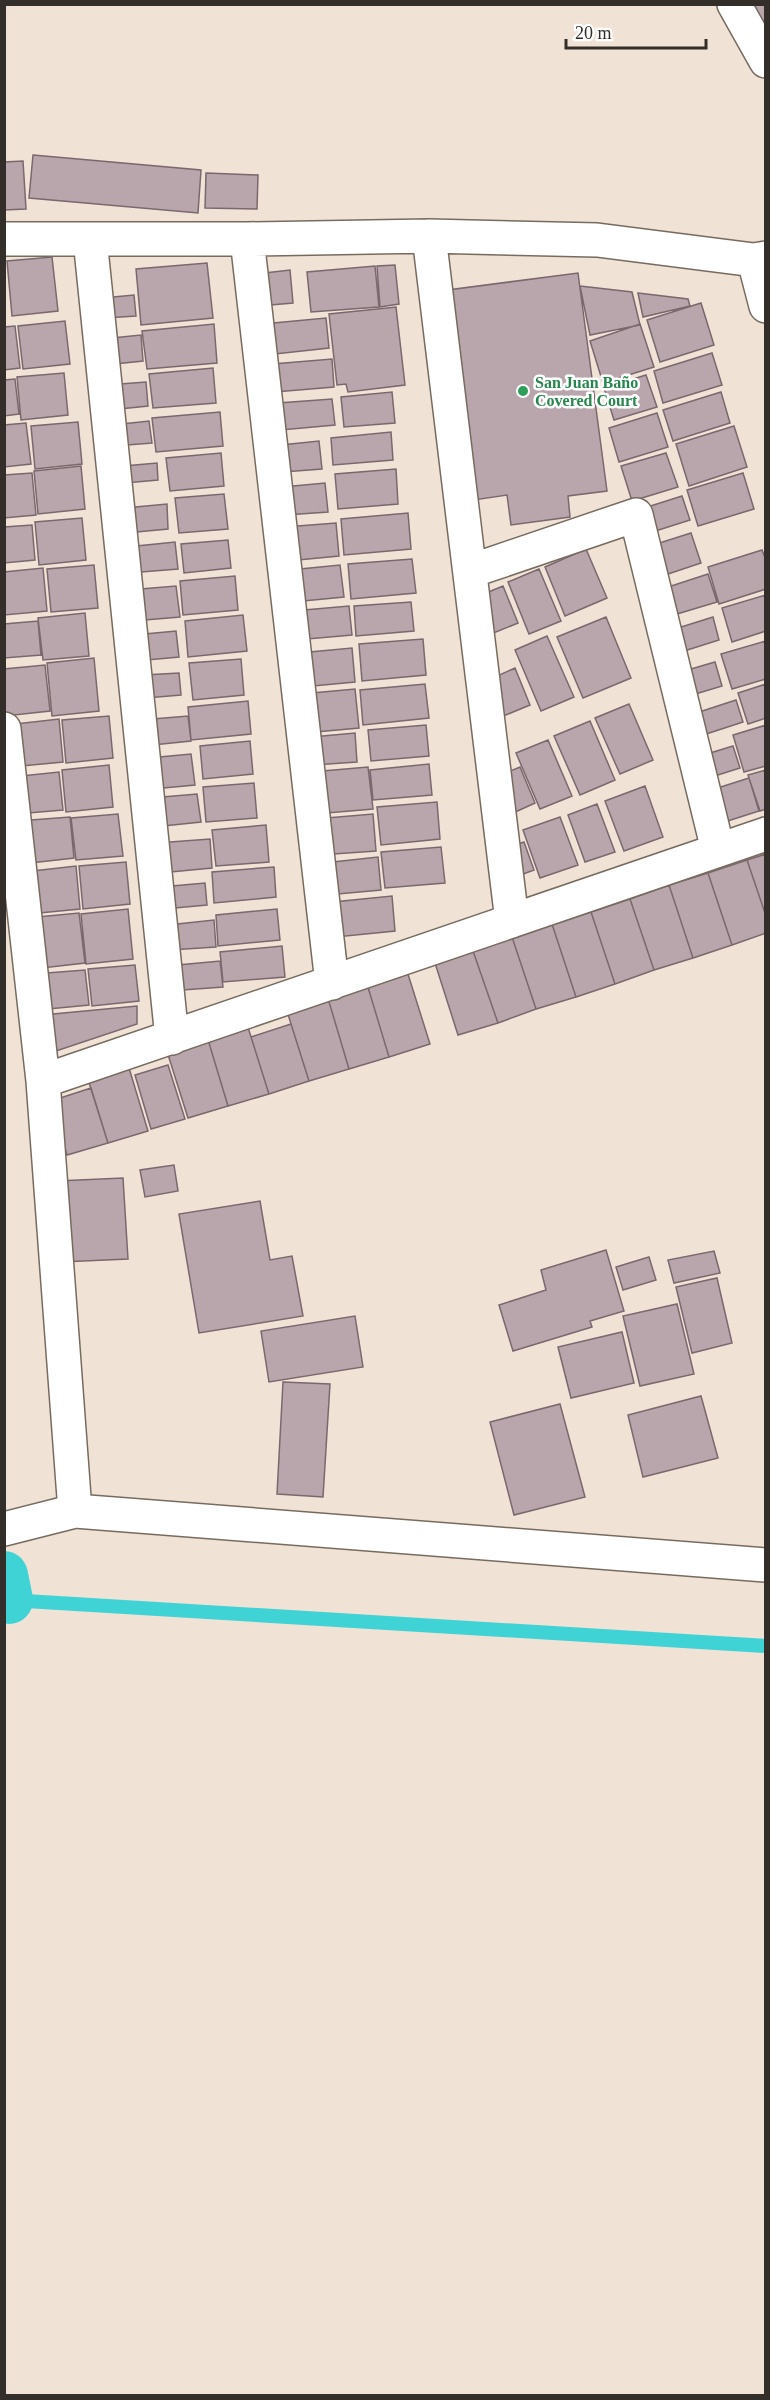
<svg xmlns="http://www.w3.org/2000/svg" width="770" height="2400" viewBox="0 0 770 2400" font-family="Georgia,serif">
  <style>
    .lines { fill: none; stroke-linecap: round; stroke-linejoin: round }
    .stream { stroke: #40d3d6; stroke-width: 14 }
    .canal { stroke: #40d3d6; stroke-width: 48 }
    .building { fill: #b8a6ac; stroke: #7a686e; stroke-width: 1.5 }
    .street-casing { stroke: #776b5f; stroke-width: 36 }
    .street { stroke: #fff; stroke-width: 33 }
    .leisure-dot { fill: #2e9e5b; stroke: #fff; stroke-width: 2 }
    .labels { text-anchor: middle; dominant-baseline: central; stroke-width: 5; stroke-linejoin: round; paint-order: stroke }
    .leisure-label { font-size: 16px; font-weight: bold; fill: #27864d; stroke: #fff; text-anchor: start }
  </style>
  <rect width="100%" height="100%" fill="#f0e2d5"/>
  <g class="lines">
    <path class="stream" d="M4,1605l5,-5 757,46"/>
    <path class="canal" d="M4,1575l5,25"/>
  </g>
  <path class="building" d="M744,4h22v39z
    M33,155l168,15 -3,43 -169,-15z
    M23,161l3,48 -22,1v-48z
    M206,173l52,2 -1,34 -52,-1z
    M52,257l6,54 -46,5 -5,-55z
    M207,263l6,55 -72,7 -5,-56z
    M395,265l4,39 -19,3 -3,-41z
    M375,266l4,41 -68,5 -4,-40z
    M290,270l3,33 -34,3 -3,-32z
    M578,273l29,218 -39,5 2,21 -59,8 -4,-30 -40,6 -27,-210z
    M580,286l52,6 8,33 -50,10z
    M638,293l50,6 2,7 -47,11z
    M134,295l2,21 -31,2 -2,-20z
    M701,303l13,42 -54,17 -13,-42z
    M396,307l9,78 -57,7 -2,-8 -9,1 -8,-71z
    M326,318l3,30 -63,7 -3,-31z
    M65,321l5,43 -47,5 -5,-43z
    M214,324l3,39 -70,6 -5,-38z
    M640,324l14,43 -51,16 -13,-42z
    M15,326l5,42 -16,2v-43z
    M141,335l2,26 -38,4 -3,-26z
    M712,353l10,32 -59,18 -9,-32z
    M332,359l2,28 -59,5 -2,-28z
    M213,368l3,35 -63,5 -4,-34z
    M64,373l4,42 -47,5 -4,-43z
    M646,375l11,32 -43,13 -10,-32z
    M15,379l4,35 -15,2v-36z
    M146,382l2,24 -38,4 -3,-25z
    M392,392l3,31 -51,4 -3,-30z
    M721,392l9,31 -57,18 -10,-31z
    M332,399l3,26 -54,5 -3,-27z
    M220,412l3,34 -67,6 -4,-34z
    M657,413l11,34 -49,15 -10,-34z
    M149,421l3,22 -38,3 -1,-21z
    M78,422l4,42 -47,5 -4,-43z
    M26,423l5,41 -27,3v-42z
    M734,426l13,41 -58,19 -13,-42z
    M391,432l2,28 -60,5 -2,-27z
    M319,441l3,28 -39,3 -2,-27z
    M221,453l3,33 -54,5 -4,-33z
    M666,453l12,34 -46,14 -11,-35z
    M157,463l1,17 -33,3 -1,-17z
    M81,466l4,43 -47,5 -4,-43z
    M396,469l2,35 -60,5 -3,-35z
    M32,473l4,42 -32,3v-43z
    M743,473l11,36 -56,17 -11,-36z
    M325,483l3,29 -42,3 -3,-28z
    M224,494l4,35 -49,4 -4,-35z
    M682,496l8,24 -44,14 -8,-24z
    M167,504l1,25 -42,4 -1,-25z
    M408,513l3,36 -67,6 -3,-36z
    M82,518l4,42 -47,5 -4,-43z
    M336,523l3,33 -51,5 -3,-34z
    M32,525l3,35 -31,3v-36z
    M691,533l10,30 -42,14 -9,-31z
    M228,540l3,28 -47,5 -3,-29z
    M175,542l3,27 -49,4 -2,-26z
    M586,549l21,49 -42,18 -20,-49z
    M762,550l4,10v29l-47,15 -11,-37z
    M412,559l4,34 -65,6 -3,-35z
    M94,565l4,43 -47,4 -4,-43z
    M340,565l4,32 -51,5 -3,-32z
    M43,568l4,43 -43,4v-43z
    M539,569l22,52 -32,13 -21,-52z
    M708,574l9,28 -50,15 -8,-27z
    M235,576l3,34 -55,5 -3,-34z
    M176,586l4,31 -47,4 -4,-31z
    M503,586l15,37 -27,11 -15,-37z
    M766,595v36l-34,11 -10,-34z
    M411,602l3,29 -58,5 -2,-30z
    M349,606l3,29 -56,5 -3,-29z
    M85,613l4,43 -46,4 -5,-42z
    M243,615l4,36 -59,6 -3,-36z
    M606,617l25,61 -48,20 -26,-61z
    M713,617l6,23 -35,11 -6,-23z
    M38,621l3,34 -37,3v-34z
    M176,631l3,26 -43,4 -2,-26z
    M547,636l27,61 -33,14 -26,-61z
    M423,639l3,36 -64,6 -3,-37z
    M766,641v38l-34,10 -11,-35z
    M352,648l3,34 -53,5 -3,-34z
    M94,658l5,53 -47,5 -5,-53z
    M241,659l3,36 -51,5 -4,-37z
    M715,662l7,24 -30,9 -8,-24z
    M45,665l5,46 -45,5 -1,-47z
    M515,668l15,37 -29,12 -15,-36z
    M179,673l2,22 -35,3 -2,-23z
    M425,684l4,34 -66,7 -3,-35z
    M766,684v34l-18,6 -10,-31z
    M355,689l4,39 -54,5 -4,-39z
    M736,700l7,22 -43,14 -7,-22z
    M248,701l3,33 -60,6 -3,-33z
    M629,704l24,56 -33,14 -25,-56z
    M109,716l4,42 -47,5 -4,-43z
    M188,716l3,25 -48,5 -2,-26z
    M59,719l4,43 -52,5 -4,-42z
    M590,721l25,59 -35,15 -26,-59z
    M426,725l3,31 -58,5 -3,-31z
    M766,725v41l-22,6 -11,-37z
    M355,733l2,29 -43,3 -2,-28z
    M548,740l24,56 -32,13 -24,-56z
    M250,741l3,33 -50,5 -3,-33z
    M733,746l7,22 -35,11 -8,-22z
    M191,754l4,31 -42,4 -4,-31z
    M429,764l3,31 -59,5 -3,-30z
    M109,765l4,42 -47,5 -4,-42z
    M368,767l5,42 -58,5 -4,-42z
    M520,767l15,36 -24,11 -15,-37z
    M766,770v39l-6,2 -12,-36z
    M59,772l4,38 -47,4 -4,-37z
    M749,778l10,33 -44,14 -10,-33z
    M254,783l3,35 -51,4 -3,-35z
    M645,786l18,51 -39,14 -19,-50z
    M197,794l4,28 -47,5 -3,-29z
    M437,802l3,37 -59,6 -4,-38z
    M597,804l18,48 -30,10 -17,-47z
    M118,814l5,42 -47,4 -5,-42z
    M373,814l3,37 -57,4 -4,-36z
    M70,817l4,41 -52,6 -4,-43z
    M560,817l18,48 -38,13 -17,-48z
    M266,825l3,37 -53,4 -4,-36z
    M210,839l2,29 -52,5 -3,-30z
    M524,842l10,28 -19,7 -11,-28z
    M441,847l4,36 -60,5 -4,-36z
    M766,854v62l-19,-56z
    M378,857l3,33 -54,5 -3,-32z
    M747,860l19,56v17l-34,12 -24,-72z
    M126,862l4,42 -47,5 -4,-43z
    M76,866l4,43 -51,5 -5,-42z
    M274,867l2,30 -62,6 -2,-31z
    M708,873l24,72 -39,13 -24,-73z
    M205,883l2,22 -43,4 -3,-22z
    M669,885l24,73 -39,12 -24,-71z
    M392,896l3,35 -59,6 -3,-35z
    M630,899l24,71 -39,14 -24,-72z
    M128,909l5,50 -47,5 -5,-50z
    M277,909l3,31 -62,6 -2,-31z
    M591,912l24,72 -39,13 -24,-73z
    M79,913l6,50 -52,6 -6,-51z
    M214,920l2,27 -46,3 -2,-25z
    M552,924l24,73 -40,12 -24,-72z
    M512,937l24,72 -38,14 -25,-72z
    M282,946l3,31 -62,5 -3,-30z
    M473,951l25,72 -40,12 -23,-72z
    M220,961l3,26 -54,4 -2,-25z
    M135,965l4,36 -47,5 -4,-37z
    M85,970l4,35 -51,5 -4,-36z
    M407,971l23,73 -41,13 -22,-73z
    M367,984l22,73 -40,12 -22,-74z
    M327,995l22,74 -40,12 -23,-73z
    M137,1006v18l-90,30 -4,-39z
    M246,1021l23,73 -41,12 -22,-73z
    M291,1024l18,57 -40,13 -18,-57z
    M206,1033l22,73 -40,12 -23,-73z
    M126,1058l22,73 -40,12 -23,-73z
    M168,1065l17,54 -34,10 -16,-54z
    M91,1088l17,55 -41,12 -16,-54z
    M174,1165l4,26 -33,6 -5,-27z
    M123,1178l5,81 -67,3 -4,-81z
    M260,1201l10,59 22,-4 11,60 -104,17 -20,-119z
    M606,1250l18,61 -34,10 2,6 -79,24 -14,-46 47,-15 -5,-20z
    M714,1251l6,22 -46,10 -6,-23z
    M649,1257l7,23 -33,10 -7,-23z
    M717,1278l15,65 -40,10 -16,-66z
    M677,1304l17,70 -54,12 -17,-70z
    M355,1316l8,51 -94,15 -8,-51z
    M622,1332l12,51 -63,15 -13,-51z
    M283,1382l47,2 -7,113 -46,-3z
    M701,1396l17,62 -75,19 -15,-62z
    M560,1404l25,93 -71,18 -24,-93z"/>
  <g class="lines">
    <g class="street-casing">
      <path id="street" d="M734,4l32,57
        M429,236l83,685
        M4,239h243l182,-3 168,4 157,20 12,-2
        M90,239l82,799
        M247,239l85,744
        M754,260l12,46
        M471,571l165,-56 82,335
        M4,729l39,352 32,430
        M43,1081l723,-247
        M4,1529l71,-18 691,54"/>
    </g>
    <use href="#street" class="street"/>
  </g>
  <circle class="leisure-dot" cx="523" cy="391" r="6"/>
  <g class="labels">
    <g class="leisure-label">
      <text x="535" y="382">San Juan Baño<tspan x="535" dy="18">Covered Court</tspan></text>
    </g>
  </g>
  <rect width="770" height="2400" fill="none" stroke="#332e29" stroke-width="12"/>
  <path d="M566 39v9h140v-9" fill="none" stroke="#332e29" stroke-width="3"/>
  <text x="575" y="39" font-size="18" fill="#332e29" stroke="#ffffff" stroke-width="4.5" paint-order="stroke">20 m</text>
</svg>
